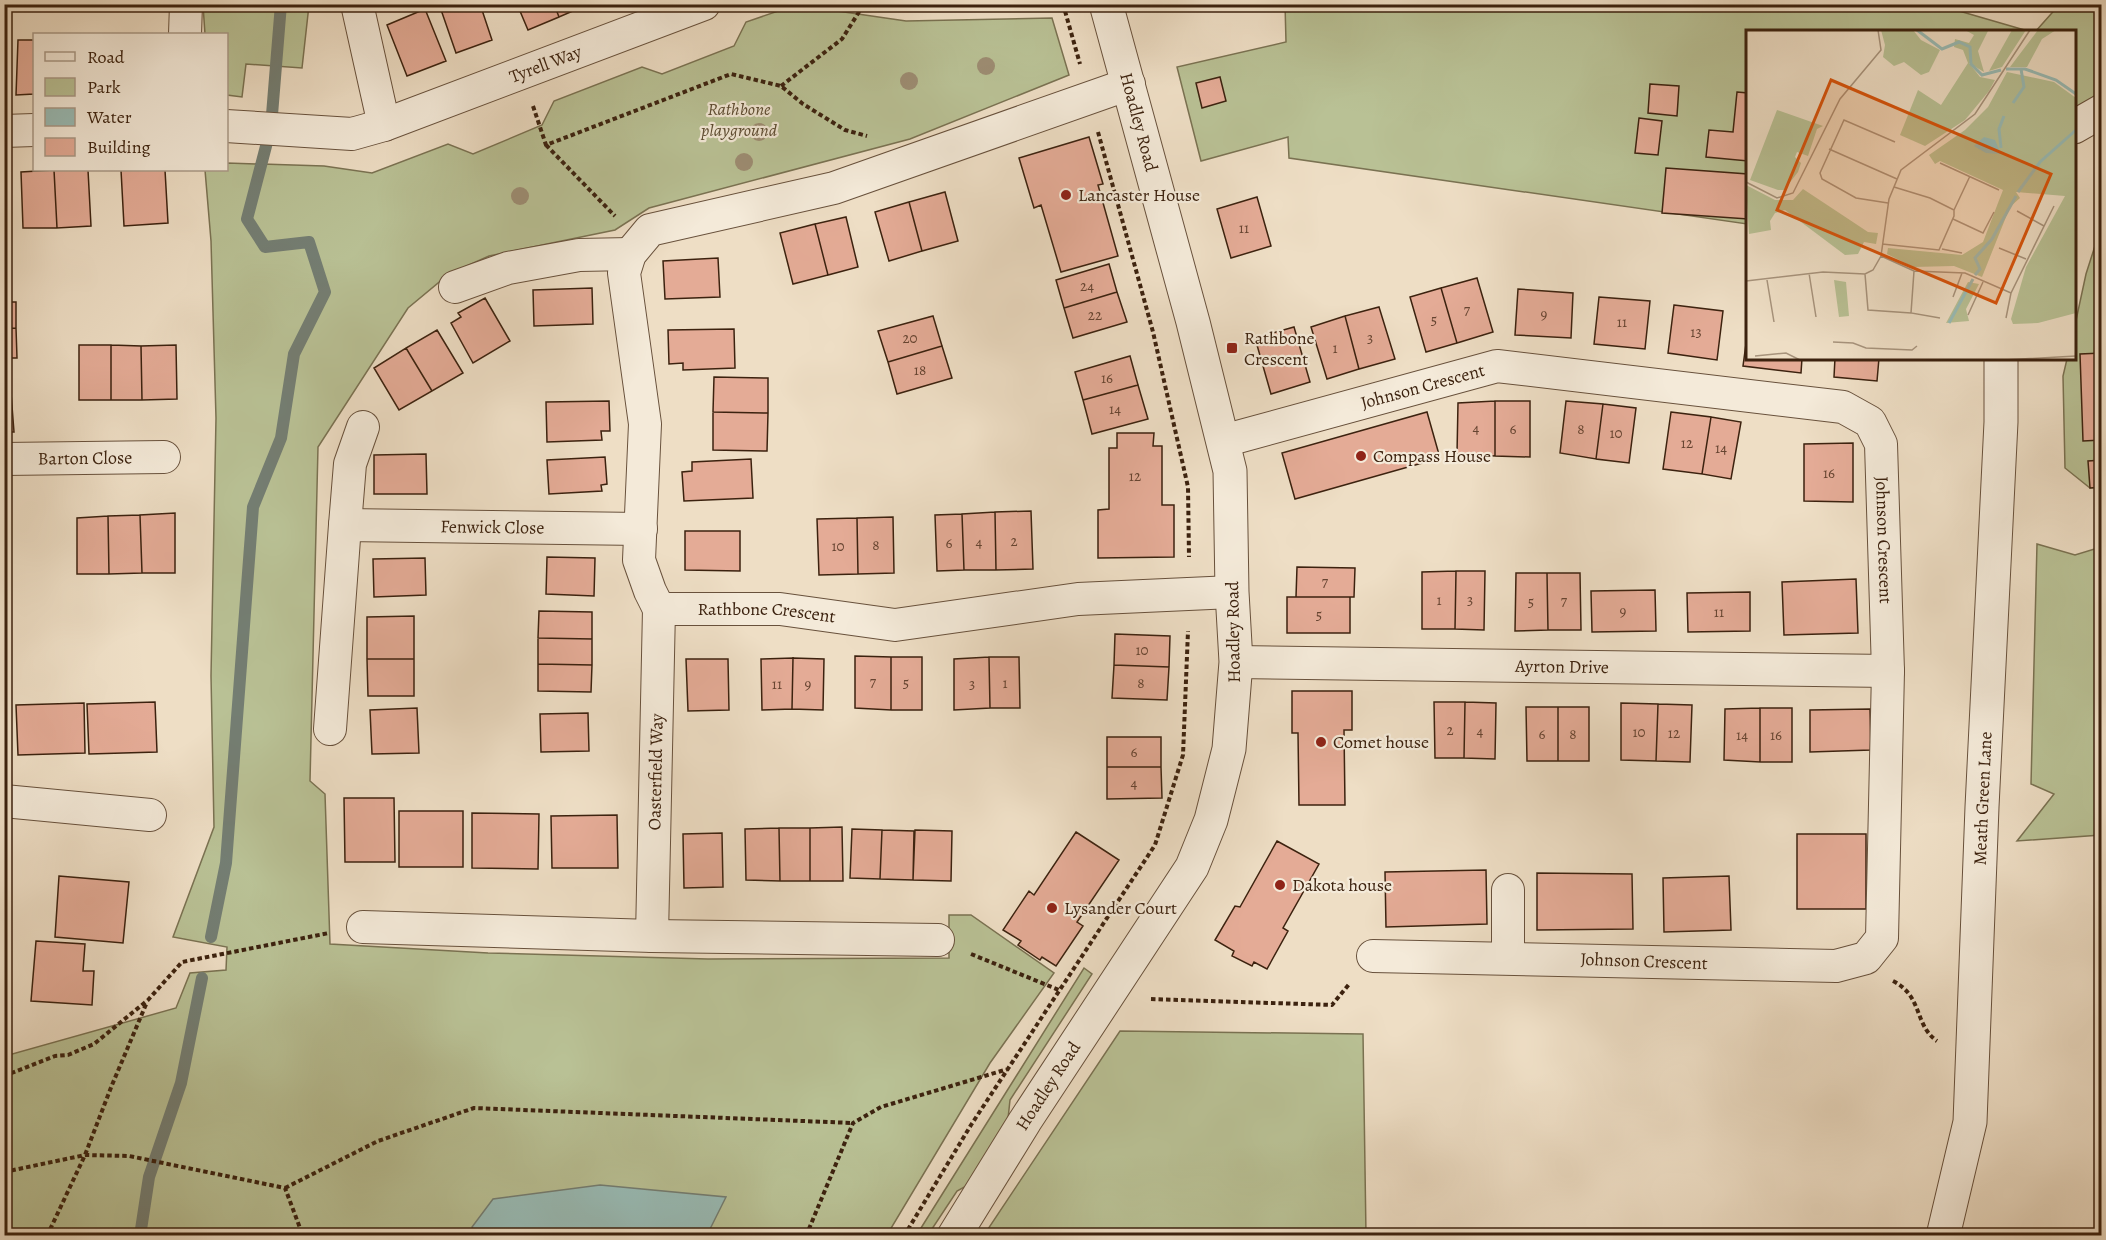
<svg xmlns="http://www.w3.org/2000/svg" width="2106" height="1240" viewBox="0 0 2106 1240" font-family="Alegreya,serif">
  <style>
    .green { fill: #b9c195; stroke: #7a7252; stroke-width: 1.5 }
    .water { fill: #99bcb6; stroke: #747e73; stroke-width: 1.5 }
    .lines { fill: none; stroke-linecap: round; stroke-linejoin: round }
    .stream { stroke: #747e73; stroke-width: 12 }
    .building { fill: #e4ab96; stroke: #3c220f; stroke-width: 1.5 }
    .minor-casing { stroke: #68513c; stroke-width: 34 }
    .tertiary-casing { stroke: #68513c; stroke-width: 35 }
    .path { stroke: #3c220f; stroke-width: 4; stroke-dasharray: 4.5 3; stroke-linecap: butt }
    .minor { stroke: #f4ead9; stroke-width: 32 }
    .tertiary { stroke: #f4ead9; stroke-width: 33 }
    .tree { fill: #9d8d73 }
    .poi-dot { fill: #8f2418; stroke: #f4ead9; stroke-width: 2 }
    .labels { text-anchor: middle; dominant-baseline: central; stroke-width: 4.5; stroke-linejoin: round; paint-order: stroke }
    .number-label { font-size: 15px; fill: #664431 }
    .street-label { font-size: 18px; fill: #3c220f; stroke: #f4ead9 }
    .park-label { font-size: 18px; font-style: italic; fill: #5b4a30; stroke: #f4ead9 }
    .poi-label { font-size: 18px; fill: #3c220f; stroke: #f4ead9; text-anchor: start }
    .inset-river { fill: none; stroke: #99bcb6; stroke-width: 3 }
    .inset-road { fill: none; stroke: #a7937c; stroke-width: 1.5 }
    .view { fill: #d7540c; fill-opacity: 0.15; stroke: #d7540c; stroke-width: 3 }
    .inset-edge { fill: none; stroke: #3c220f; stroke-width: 3 }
  </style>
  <rect width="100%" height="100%" fill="#eedec5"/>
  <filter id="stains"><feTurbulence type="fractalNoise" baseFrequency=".00333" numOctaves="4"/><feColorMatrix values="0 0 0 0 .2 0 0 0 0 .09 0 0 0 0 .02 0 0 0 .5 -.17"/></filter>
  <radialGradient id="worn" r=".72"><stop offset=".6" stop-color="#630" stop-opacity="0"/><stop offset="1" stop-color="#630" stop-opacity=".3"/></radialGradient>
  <path class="green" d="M1285,4h650l93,27 -280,1 -1,192 -458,-66 -1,-21 -87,24 -24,-94 109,-25z
    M203,5h106l-7,63 -56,-4 -4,33 -15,-2 -1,-61h-21z
    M796,5l110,16 146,-3 17,57 -159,64 -261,69 -34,22 -126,26 -40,18 -41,34 -90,139 -8,334 15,13 5,150 158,9 220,6 241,-1v-43h22l83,58 -64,90 -103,172 -882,1v-180l171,-48 14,-35 36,-3 1,-23 -54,-10 41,-110 -3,-151 5,-258 -5,-177 -6,-71h21l1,-7 97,3 48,7 76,-29 25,10 69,-29 12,-24 88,-34 20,7 72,-28 12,-24z
    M2059,5h42v91l-26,12 -1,-76h-39z
    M2101,227v260l-11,1 -25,-20 -2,-92 4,-17 7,-1 1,-33 11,-51z
    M2037,544l38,11 26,-8v288l-84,6 37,-47 -23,-10z
    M1084,968l8,6 -82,126 -5,47 -17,27 -31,17 -29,44 -12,1z
    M1120,1031l243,3 3,201h-382z"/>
  <path class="water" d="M600,1185l126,12 -19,38 -230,1 -5,-9 21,-28z"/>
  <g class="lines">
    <path class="stream" d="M211,937l15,-74 27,-356 28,-69 13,-84 31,-62 -16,-50 -44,5 -18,-28 24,-92 10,-123
      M140,1236l9,-59 32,-94 21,-105"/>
  </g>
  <path class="building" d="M439,4h41l12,36 -36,13z
    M517,4h37l5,13 -31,13z
    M554,4h35l-30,13z
    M425,9l21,52 -39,15 -20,-51z
    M18,40h16v54l-18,1z
    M1220,77l6,24 -24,7 -6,-25z
    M1650,84l29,2 -2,30 -29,-3z
    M1737,92l11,1v68l-42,-4 3,-27 24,2z
    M1639,118l23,3 -4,34 -23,-2z
    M1089,137l14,47 -5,1 20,71 -57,16 -20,-67 -7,3 -15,-50z
    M1666,168l82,6v45l-86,-6z
    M54,170l3,58h-34l-2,-56z
    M54,170h34l3,56 -34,2z
    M121,170h44l3,53 -44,3z
    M945,192l13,49 -36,10 -13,-49z
    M1257,197l14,49 -40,12 -14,-49z
    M909,202l13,49 -33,10 -14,-49z
    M846,217l12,50 -30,8 -13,-51z
    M815,224l13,51 -35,9 -13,-51z
    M718,258l2,39 -55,2 -2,-38z
    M1109,264l8,28 -53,16 -8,-28z
    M1477,278l16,54 -36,11 -16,-55z
    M592,288l1,36 -59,2 -1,-36z
    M1441,288l16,55 -31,9 -16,-55z
    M1518,289l55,4 -2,45 -56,-3z
    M1117,292l10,30 -54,16 -9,-30z
    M1599,297l51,4 -5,48 -51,-5z
    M485,298l25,43 -37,22 -22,-40 10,-6 -3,-4z
    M4,302h12v26l-12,1z
    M1674,305l49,6 -6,49 -49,-7z
    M1379,307l16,52 -36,10 -14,-53z
    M933,316l9,30 -54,16 -10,-31z
    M1345,316l14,53 -32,10 -16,-52z
    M1294,327l16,55 -39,12 -16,-56z
    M16,328l1,30h-13v-29z
    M734,329l1,39 -52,2v-7l-14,1 -1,-34z
    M1748,329v29h54l-1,15 -58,-7z
    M437,330l26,43 -31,18 -26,-43z
    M79,345h32v55h-32z
    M111,345l30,1 1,54h-31z
    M176,345l1,54 -35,1 -1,-54z
    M942,346l10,32 -55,16 -9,-32z
    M406,348l26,43 -33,19 -25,-42z
    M2102,353v87l-19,1 -3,-87z
    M1130,356l8,29 -55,15 -8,-28z
    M1835,358h44l-2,23 -43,-4z
    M714,377l54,1v35l-55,-1z
    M1138,385l10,34 -56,15 -9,-34z
    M4,393h7l3,39h-10z
    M609,401l1,30h-9l1,9 -55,2 -1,-40z
    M1495,401v55l-38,-2 1,-51z
    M1495,401h35v56l-35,-1z
    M1566,401l37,3 -7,55 -36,-6z
    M1603,404l33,4 -7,55 -33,-4z
    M713,412l55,1 -1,38 -54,-1z
    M1427,412l13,46 -145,41 -13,-46z
    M1671,412l40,5 -9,57 -39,-5z
    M1711,417l30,5 -10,57 -29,-5z
    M1117,433h37l-1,13h9v59h12v52l-76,1v-48l11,-1v-61h8z
    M1853,443v59l-49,-1v-57z
    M426,454l1,40h-53v-39z
    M605,457l2,27 -6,1 1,6 -53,3 -2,-34z
    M751,459l2,39 -69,3 -2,-29 10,-1v-9z
    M2102,460v27l-12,1 -2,-27z
    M1031,511l2,58 -37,1 -1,-58z
    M995,512l1,58h-32l-2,-56z
    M175,513v60h-33l-2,-58z
    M962,514l2,56 -27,1 -2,-56z
    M140,515l2,58 -33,1 -1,-58z
    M108,516l1,58h-32v-56z
    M893,517l1,56 -36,1 -1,-56z
    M857,518l1,56 -39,1 -2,-56z
    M685,531h55v40l-55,-1z
    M547,557l48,1 -1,38 -48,-2z
    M425,558l1,37 -52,2 -1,-38z
    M1297,567l58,1 -1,29h-58z
    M1456,571l-1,58h-33v-57z
    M1456,571h29l-1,59 -29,-1z
    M1516,573h31l1,57 -33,1z
    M1547,573h33l1,57h-33z
    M1856,579l2,54 -74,2 -2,-53z
    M1655,590l1,41 -64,1 -1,-41z
    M1750,592v39l-62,1 -1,-39z
    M1287,597h63v36h-63z
    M539,611l53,1v27l-54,-1z
    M414,616v43h-47v-42z
    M1115,634l55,2 -1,31 -55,-2z
    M538,638l54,1v26l-54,-1z
    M855,656l36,1v53l-36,-2z
    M891,657h31v53h-31z
    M989,657l1,51 -36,2v-51z
    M989,657h30l1,51h-30z
    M793,658l-1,51 -30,1 -1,-51z
    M793,658l31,1 -1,51 -31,-1z
    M367,659h47v37h-46z
    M686,659h42l1,51 -41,1z
    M538,664l54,1 -1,27 -53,-1z
    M1114,665l55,2 -2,33 -55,-2z
    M1292,691h60v39h-8l1,75h-46l-1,-72h-6z
    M155,702l2,50 -68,2 -2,-50z
    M1434,702h31l-1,56h-29z
    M1465,702l31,1 -1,56 -31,-1z
    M84,703l1,50 -67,2 -2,-50z
    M1621,703l37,1 -2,57 -35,-1z
    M1658,704l34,1 -2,57 -34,-1z
    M1526,707h32v54h-31z
    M1558,707h31v54h-31z
    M417,708l2,45 -47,1 -2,-44z
    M1760,708v54l-36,-2 1,-51z
    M1760,708h32v54h-32z
    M1870,709l1,41 -61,2v-42z
    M588,713l1,38 -48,1 -1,-38z
    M1107,737h54v30h-54z
    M1107,767h54l1,31 -55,1z
    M344,798h50l1,64h-50z
    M399,811h64v56h-64z
    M472,813l67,1 -1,55 -66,-1z
    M617,815l1,53h-66l-1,-52z
    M842,827l1,54h-33v-53z
    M779,828l1,53 -34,-1 -1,-51z
    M779,828h31v53h-30z
    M852,829l30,1 -2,49 -30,-1z
    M882,830l32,1 -1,49 -33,-1z
    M915,830l37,1 -1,50 -38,-1z
    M1076,832l43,28 -42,62 6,4 -27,40 -14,-9 -2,3 -22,-15 3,-4 -18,-11 26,-39 5,4z
    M722,833l1,54 -39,1 -1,-54z
    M1797,834h69v75h-69z
    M1277,841l42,23 -36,64 5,3 -21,38 -13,-7 -2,4 -20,-10 2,-5 -19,-11 20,-34 5,1z
    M1486,870l1,54 -101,3 -1,-55z
    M1537,873l95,1 1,55 -96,1z
    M59,876l70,6 -6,61 -68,-6z
    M1729,876l2,54 -67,2 -1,-54z
    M36,941l49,3 -2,27h11l-2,34 -61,-4z"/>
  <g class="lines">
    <g class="minor-casing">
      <g id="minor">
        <path d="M357,4l27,121"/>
        <path d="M185,34l1,-30"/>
        <path id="s1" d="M1129,84l-295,104 -184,42 -20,24 -6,19 21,151 -6,136 11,31 9,18h121l115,16 183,-26 154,-7"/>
        <path id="s2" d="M226,126l126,8 32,-9 320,-121"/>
        <path d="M4,131l30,-1"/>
        <path d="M455,287l53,-19 71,-13 51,-1"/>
        <path id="s3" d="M1223,441l274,-75 346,41 27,15 11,22 7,227 -6,267 -16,20 -30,8 -463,-10"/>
        <path id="s4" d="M4,459l160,-2"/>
        <path d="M345,525l5,-61 13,-37"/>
        <path id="s5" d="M1236,662l652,9"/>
        <path id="s6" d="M330,729l15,-204 296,4"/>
        <path d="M4,801l146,14"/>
        <path d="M1508,890v67"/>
        <path d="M363,927l289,9 286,4"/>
        <path id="s7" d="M652,936l7,-327"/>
      </g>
    </g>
    <g class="tertiary-casing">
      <g id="tertiary">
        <path d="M2074,127l28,-16"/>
        <path id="s8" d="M954,1236l71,-115 167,-254 19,-47 18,-71 7,-87 -4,-70 -2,-121 -37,-149 -87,-318"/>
        <path id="s9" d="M1943,1236l27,-114 12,-315 19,-385v-64"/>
      </g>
    </g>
    <path class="path" d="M1063,4l17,60
      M781,86l61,-47 22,-35
      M533,106l13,39 185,-71 50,12 22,18 42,26 22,6
      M1098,132l55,200 35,155 1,70
      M546,145l69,71
      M971,954l88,36
      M1893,981c30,15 21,44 44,60
      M1151,999l181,6 18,-22
      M4,1076l51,-20 13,-1 26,-11 54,-44 34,-38 147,-29
      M4,1172l81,-17 44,1 156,32 18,48
      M285,1188l93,-47 96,-33 379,15
      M47,1236l38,-81 27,-70 35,-83
      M806,1236l47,-113 28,-16 127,-38
      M904,1236l67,-111 184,-280 28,-90 5,-124"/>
    <use href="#minor" class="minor"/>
    <use href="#tertiary" class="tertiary"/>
  </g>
  <g class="tree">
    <circle cx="986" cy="66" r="9"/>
    <circle cx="909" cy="81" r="9"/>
    <circle cx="759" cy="132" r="9"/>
    <circle cx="744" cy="162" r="9"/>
    <circle cx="520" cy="196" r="9"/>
  </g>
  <g class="poi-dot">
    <circle cx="1066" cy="195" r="6"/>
    <rect x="1226" y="342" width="12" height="12" rx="3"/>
    <circle cx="1361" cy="456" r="6"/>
    <circle cx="1321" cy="742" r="6"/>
    <circle cx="1280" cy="885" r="6"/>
    <circle cx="1052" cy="908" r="6"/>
  </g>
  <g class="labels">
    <g class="number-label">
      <text x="1244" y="228">11</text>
      <text x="1087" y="286">24</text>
      <text x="1467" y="310">7</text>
      <text x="1544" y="314">9</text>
      <text x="1095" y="315">22</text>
      <text x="1434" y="320">5</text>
      <text x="1622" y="322">11</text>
      <text x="1696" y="332">13</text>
      <text x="910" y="338">20</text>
      <text x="1370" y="338">3</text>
      <text x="1335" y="348">1</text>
      <text x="920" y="370">18</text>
      <text x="1107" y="378">16</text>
      <text x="1115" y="409">14</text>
      <text x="1476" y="428">4</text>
      <text x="1513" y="429">6</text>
      <text x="1581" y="429">8</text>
      <text x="1616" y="433">10</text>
      <text x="1687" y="443">12</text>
      <text x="1721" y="448">14</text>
      <text x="1829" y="473">16</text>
      <text x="1135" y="476">12</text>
      <text x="1014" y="541">2</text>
      <text x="979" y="542">4</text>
      <text x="949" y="543">6</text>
      <text x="876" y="545">8</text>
      <text x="838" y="546">10</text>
      <text x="1325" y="582">7</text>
      <text x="1439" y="600">1</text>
      <text x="1470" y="600">3</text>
      <text x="1564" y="601">7</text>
      <text x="1531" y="602">5</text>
      <text x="1623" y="611">9</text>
      <text x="1719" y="612">11</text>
      <text x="1319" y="615">5</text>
      <text x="1142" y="650">10</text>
      <text x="873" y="682">7</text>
      <text x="906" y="683">5</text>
      <text x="1005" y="683">1</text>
      <text x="1141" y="683">8</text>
      <text x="777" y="684">11</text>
      <text x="808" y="684">9</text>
      <text x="972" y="684">3</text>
      <text x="1450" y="730">2</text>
      <text x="1480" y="731">4</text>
      <text x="1639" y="732">10</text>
      <text x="1674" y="733">12</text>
      <text x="1542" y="734">6</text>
      <text x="1573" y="734">8</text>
      <text x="1742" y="735">14</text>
      <text x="1776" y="735">16</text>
      <text x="1134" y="752">6</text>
      <text x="1134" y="783">4</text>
    </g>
    <g class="street-label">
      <text stroke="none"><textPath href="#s2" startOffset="332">Tyrell Way</textPath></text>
      <text transform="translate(1139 122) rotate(75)">Hoadley Road</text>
      <text stroke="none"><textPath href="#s3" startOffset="207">Johnson Crescent</textPath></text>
      <text stroke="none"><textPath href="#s4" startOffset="81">Barton Close</textPath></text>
      <text stroke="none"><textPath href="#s6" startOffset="352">Fenwick Close</textPath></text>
      <text stroke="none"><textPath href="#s3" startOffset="784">Johnson Crescent</textPath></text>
      <text stroke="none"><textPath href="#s1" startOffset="1002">Rathbone Crescent</textPath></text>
      <text transform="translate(1233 632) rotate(-91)">Hoadley Road</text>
      <text stroke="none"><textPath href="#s5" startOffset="326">Ayrton Drive</textPath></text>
      <text stroke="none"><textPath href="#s7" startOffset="164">Oasterfield Way</textPath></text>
      <text stroke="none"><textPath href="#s9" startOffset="441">Meath Green Lane</textPath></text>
      <text transform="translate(1644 961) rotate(2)">Johnson Crescent</text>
      <text stroke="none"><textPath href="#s8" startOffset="177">Hoadley Road</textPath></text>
    </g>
    <g class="park-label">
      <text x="739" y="109">Rathbone<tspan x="739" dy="21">playground</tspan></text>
    </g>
    <g class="poi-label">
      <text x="1078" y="195">Lancaster House</text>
      <text x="1244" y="338">Rathbone<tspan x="1244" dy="21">Crescent</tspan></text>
      <text x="1373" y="456">Compass House</text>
      <text x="1333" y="742">Comet house</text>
      <text x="1292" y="885">Dakota house</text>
      <text x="1064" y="908">Lysander Court</text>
    </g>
  </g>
  <g transform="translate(1746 30)">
    <rect width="330" height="330" fill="#eedec5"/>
    <path d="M135,0h32l8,10 19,10 -11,22 -8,3 -17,-13 -10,4 -11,-9 2,-12zM219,0l23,1 -10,20 6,21 -15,-9 11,14 15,3 -6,11 -24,29 -40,26 -25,-11 18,-45 23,15 27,-42 -5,-13 -9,-3 1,-8 14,4 5,-8zM266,0h14l-24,37 -13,4zM292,0h18l-14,9 -15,28h-17zM261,42l47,10 22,16v215l-38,10 -25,1 -2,-5 15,-52 39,-71 -49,-4 4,6 -10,9 -28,70 -28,-11 -41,1 -26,-13 1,-6 74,7 21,-13 20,-52 -63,-29 -5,3 -6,-9 36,-25 23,-23zM31,80l46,16 -6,3 -9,27 -11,-4 -2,5 6,6 -3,9 -14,18h-6l-28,-10zM0,155l29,15h18l10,-11 65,43 10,1 -2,11 -12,-2 -6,12 -13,1 -60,-45 -10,3 -5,8 1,9 -22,4zM88,250l12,2 3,34 -10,1zM222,252l11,2 -13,25 3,12 -23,2z" fill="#b9c195"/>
    <path d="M238,107l11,3 6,14 -15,-1 -12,-7z" fill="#99bcb6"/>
    <path class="inset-river" d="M171,0l25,19 17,-7 11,5 1,17 11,11 19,-5M260,39h19l31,11 20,14M267,73l11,-16 -3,-18M255,118l-2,-19 5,-13M272,162l22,-30 36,-32M229,245l5,-6 -5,-11 17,-19 24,-43M203,293l24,-44"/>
    <path class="inset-road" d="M83,119l68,30M194,133l59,27M0,152l31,16 16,-5 47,-94 41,-49 -3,-20M142,173l-32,-5 -34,-19 -2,-6 24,-53 51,22M208,180l16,-34M271,181l27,15M207,189l30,14 11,-21M136,214l57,6 15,-34v-6l-24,-12 -36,-11M253,218l27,11M196,219l20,4M135,226l33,15 51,2 46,20 43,-87M168,241l-3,42 29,5M63,243l7,44M119,244l3,36 43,3M21,250l7,42M0,251l77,-9 42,2 8,-4 8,-14 8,-57 12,-29 74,-56 55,-84M207,267l9,-24M222,285l15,-33M260,288l5,-25M87,312l20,1 13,5 46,2 5,-4M9,326l31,-3 14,7M257,330l73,-4"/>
    <path class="view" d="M85,50l220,94 -55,129 -219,-93z"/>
    <rect width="330" height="330" class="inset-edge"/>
  </g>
  <rect width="2106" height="1240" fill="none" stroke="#eedec5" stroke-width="24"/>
  <rect x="6" y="6" width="2094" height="1228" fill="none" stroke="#3c220f" stroke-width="3"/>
  <rect x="12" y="12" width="2082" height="1216" fill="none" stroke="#3c220f" stroke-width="1.5"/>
  <rect x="33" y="33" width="195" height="138" fill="#f4ead9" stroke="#aa9a88" stroke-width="1.5"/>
  <rect x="45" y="52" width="30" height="9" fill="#f4ead9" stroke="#aa9a88" stroke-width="1.5"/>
  <text x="87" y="63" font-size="18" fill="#3c220f">Road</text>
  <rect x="45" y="78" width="30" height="18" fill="#b9c195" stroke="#aa9a88" stroke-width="1.5"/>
  <text x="87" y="93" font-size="18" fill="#3c220f">Park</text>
  <rect x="45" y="108" width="30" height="18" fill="#99bcb6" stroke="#aa9a88" stroke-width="1.5"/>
  <text x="87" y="123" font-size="18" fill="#3c220f">Water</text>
  <rect x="45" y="138" width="30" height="18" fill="#e4ab96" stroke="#aa9a88" stroke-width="1.5"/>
  <text x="87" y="153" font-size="18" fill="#3c220f">Building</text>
  <rect width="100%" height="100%" filter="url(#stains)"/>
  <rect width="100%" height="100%" fill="url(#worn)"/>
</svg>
